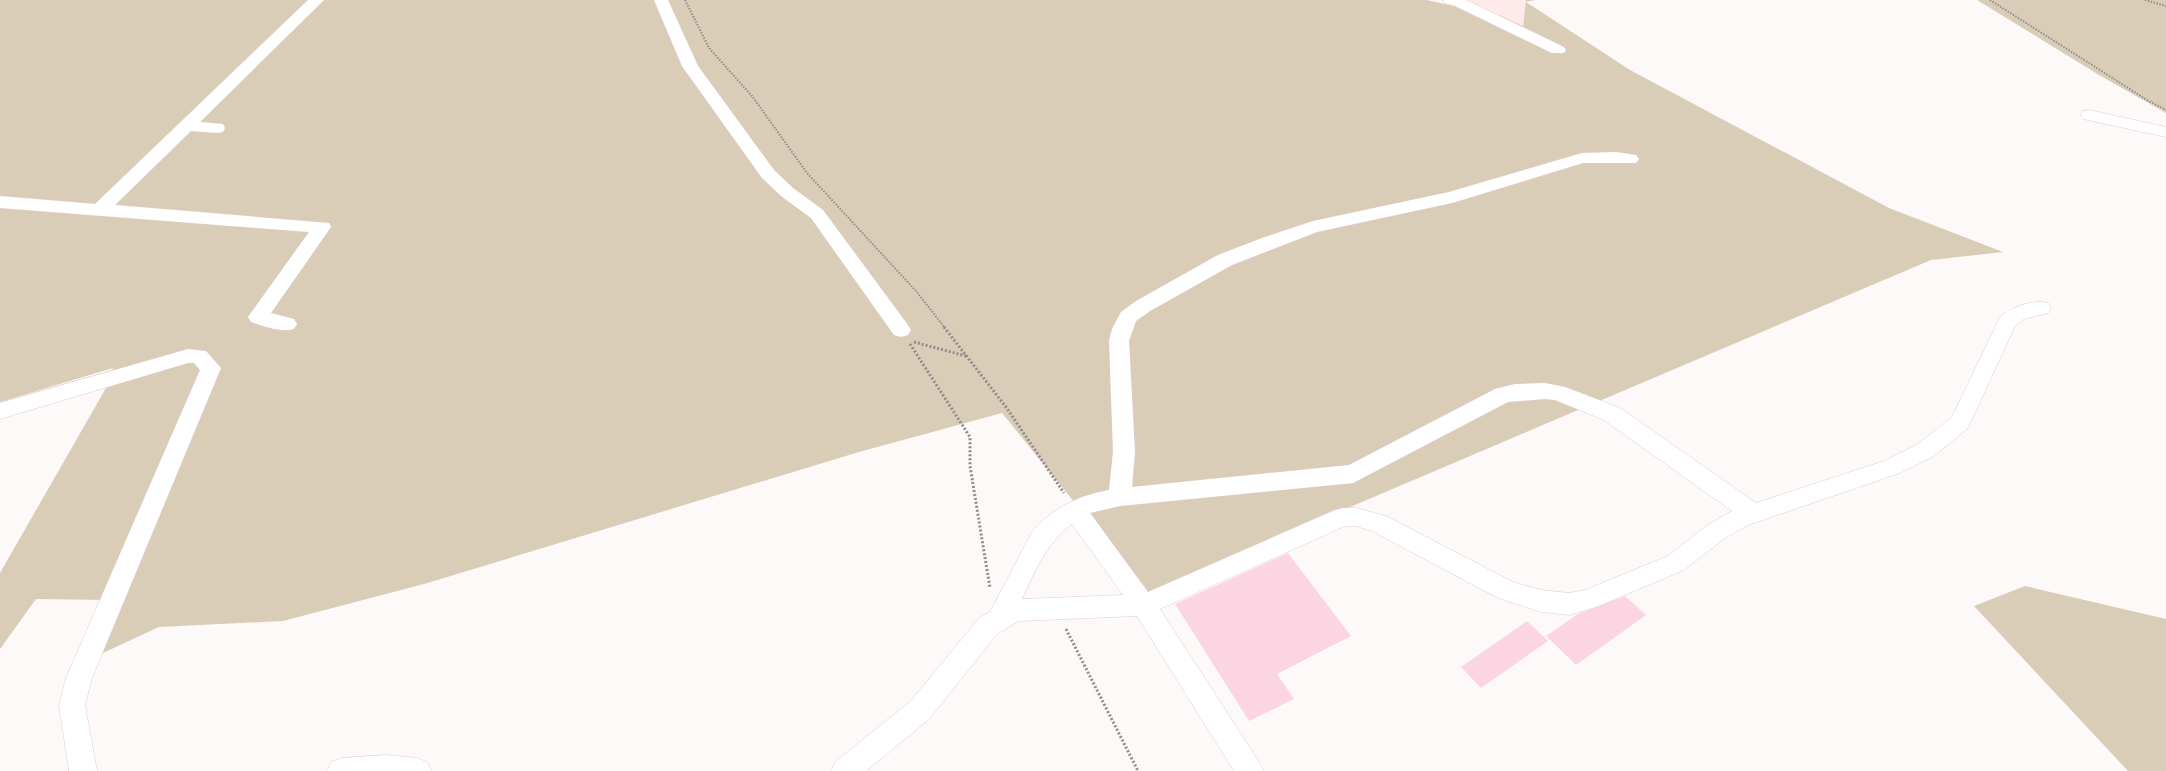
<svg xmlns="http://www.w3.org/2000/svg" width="2166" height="771" viewBox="0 0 2166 771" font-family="Bitter,serif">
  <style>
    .built { fill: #fdeae9 }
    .green { fill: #dacdb8 }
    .building { fill: #fbd6e2 }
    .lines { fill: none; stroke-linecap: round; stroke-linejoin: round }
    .minor-casing { stroke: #e1ccca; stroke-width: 1 }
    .path-far1 { stroke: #928c8c; stroke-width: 2; stroke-dasharray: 1.5 1.5; stroke-linecap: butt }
    .path { stroke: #928c8c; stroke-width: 3; stroke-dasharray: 2 2; stroke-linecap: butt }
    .minor { fill: #fff; fill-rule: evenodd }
  </style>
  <rect width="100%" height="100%" fill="#fdf9f9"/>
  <path class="built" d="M1464,0h62l-3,26 -57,-26z"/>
  <path class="green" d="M0,0h1427l31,7 16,-3 49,22 3,-26h9l-9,2 104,68 259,138 114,44 -72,8 -783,333 -146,-180 -143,39 -435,132 -141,37 -124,6 -84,39 32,-66 -71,-1 -36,50v-76l106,-185 7,-20 -113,34z
    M1977,0h189v113l-67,-38z
    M2025,586l141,33v152h-38l-154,-165z"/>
  <path class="building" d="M1288,553l63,83 -74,38 17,25 -45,22 -74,-117z
    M1625,596l21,19 -70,50 -30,-29 32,-22z
    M1527,621l21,20 -67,47 -20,-21z"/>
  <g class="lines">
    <g class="minor-casing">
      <path id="minor" d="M308,0h16l-124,122 23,2 2,4 -2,4 -6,1 -26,-2 -76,74 214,18 2,4 -60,86 23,6 3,5 -3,5c-13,4 -30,-3 -43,-7l-3,-5 61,-85 -309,-24v-12l95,8z
        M654,0h14l30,66 76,104 19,18 30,22 85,115 3,5 -3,5 -7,2 -7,-2 -83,-117 -30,-22 -19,-18 -80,-112z
        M1443,0h23l98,47 2,3 -2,3h-12l-99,-48 -8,-2z
        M2089,110l77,17v10l-83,-18 -2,-4 2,-4z
        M1616,152l20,3 3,4 -3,4h-53l-131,40 -135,29 -85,33 -82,46 -14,10 -7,20 6,111 -3,35 217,-22 146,-76 20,-5 30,-1 20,4 55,21 136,95 128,-42 34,-17 34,-27 48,-100c12,-10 33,-18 48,-14l3,5 -3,5 -24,6 -9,7 -47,102 -34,28 -34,17 -152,52 -23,13 -41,32 -88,37 -27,8 -28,-3 -43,-14 -126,-67 -16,-5h-11l-185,83 99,153 4,9h-29l-97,-155 -118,5 -22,13 -68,85 -63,52h-35l4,-9 76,-61 68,-83 11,-6 42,-80c21,-25 46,-36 77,-42l4,-38 -4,-111 3,-12 9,-17 15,-11 82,-46 44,-17 51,-17 136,-29 133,-39zM1545,399l10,1 49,20 128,91 -23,13 -41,32 -83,34 -16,3 -28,-3 -28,-8 -127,-66 -30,-8h-13l-8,2 -187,82 -58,-79 30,-7 233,-23 155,-81zM1072,524l51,71 -101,4c14,-29 23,-54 50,-75z
        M188,349l18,2 15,17 -129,310 -7,27 12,66h-28l-10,-66 7,-27 134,-308 -6,-7h-6l-188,56v-16z
        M386,755l31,3 10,4 4,9h-104l4,-9 10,-4z"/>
    </g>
    <path class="path-far1" d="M685,0l24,48 43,48 55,77 109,118 29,37
      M1990,0l157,100 19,10
      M2145,0l21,6"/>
    <path class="path" d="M944,327l62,80 58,86
      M914,342l52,14
      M910,344l60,93v29l20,122
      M1066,629l72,142"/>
    <use href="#minor" class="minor"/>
  </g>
</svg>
